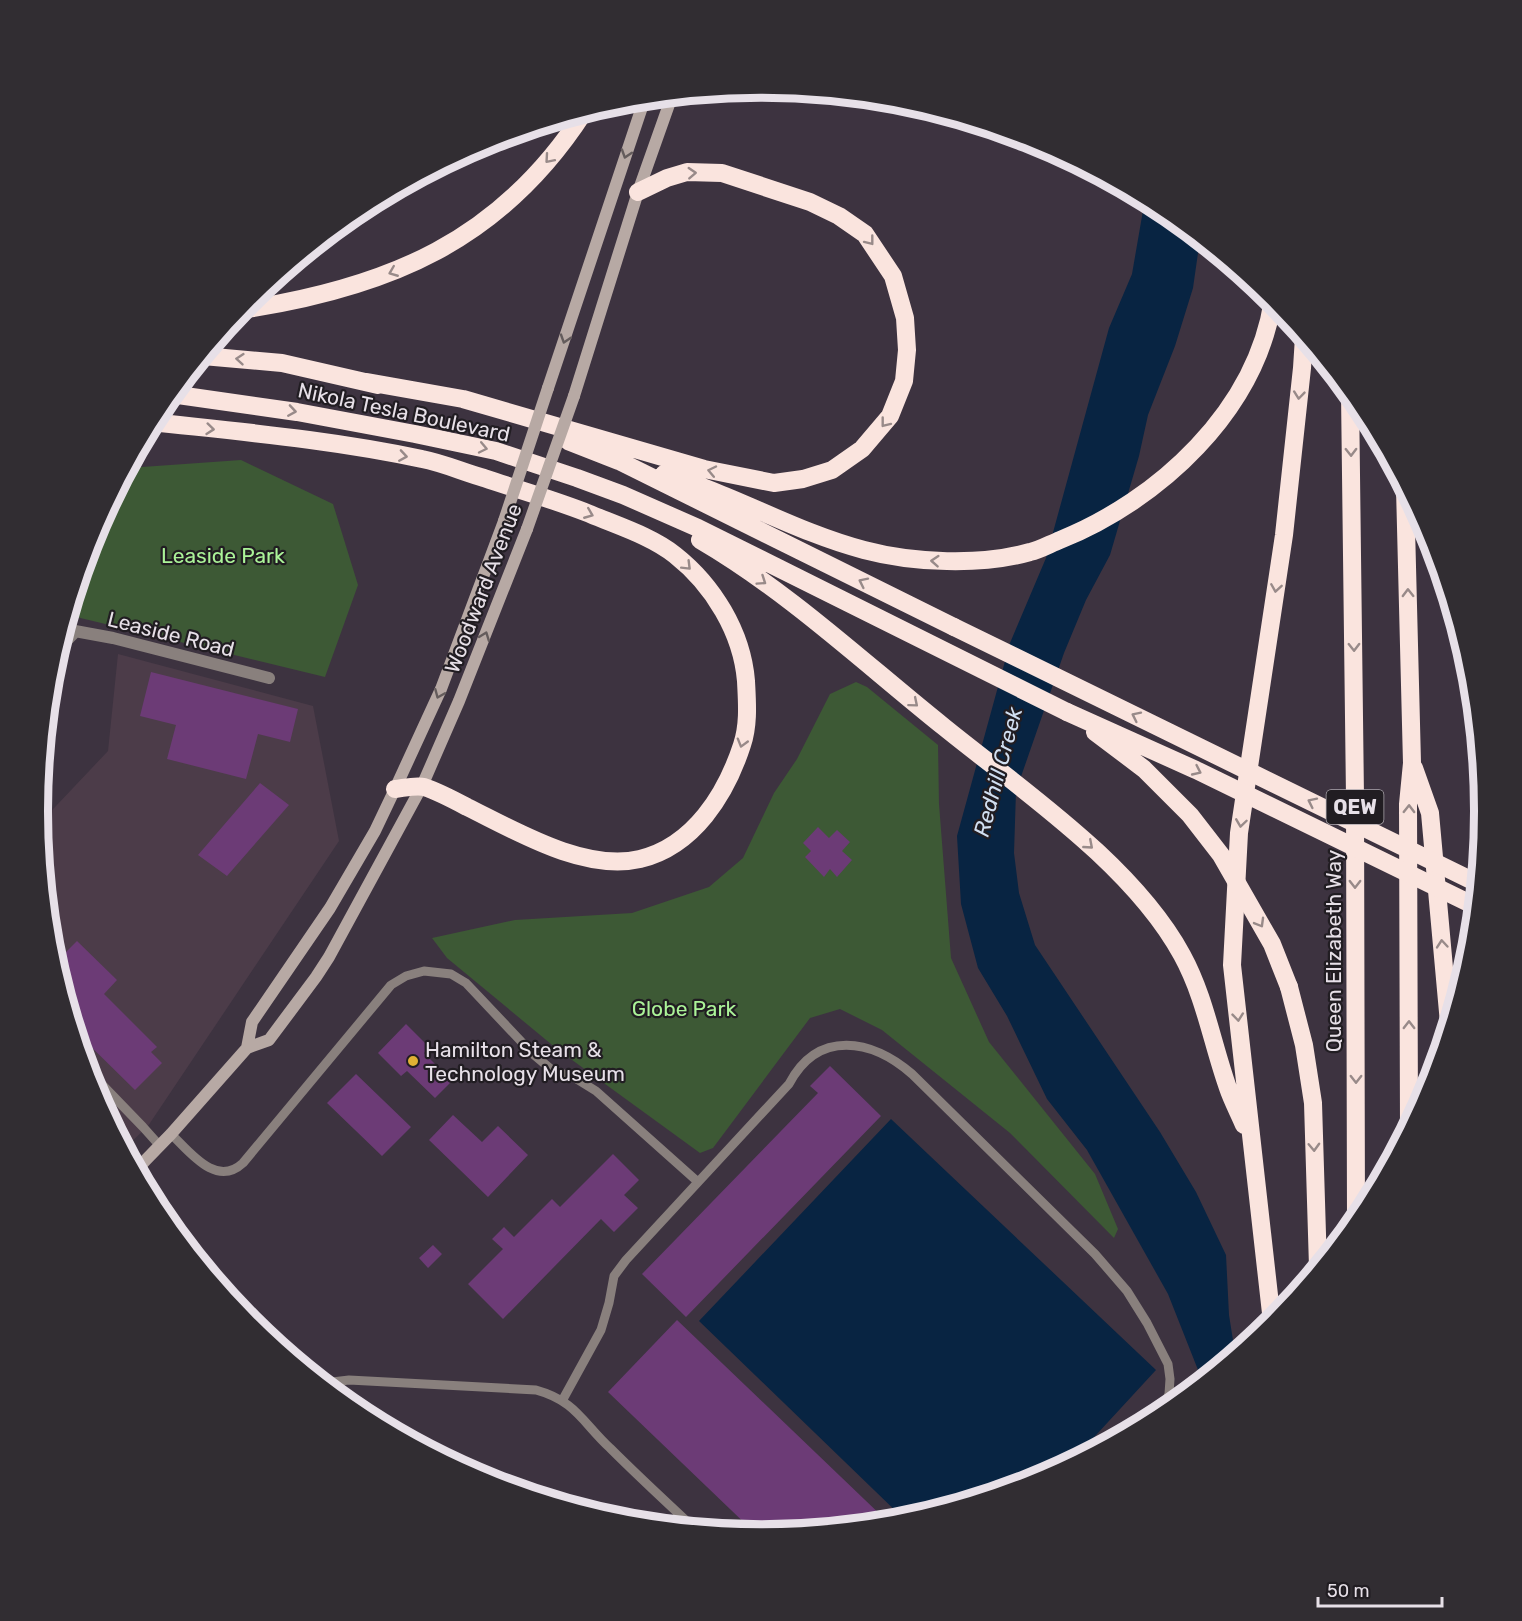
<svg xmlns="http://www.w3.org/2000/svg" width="1522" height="1621" viewBox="0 0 1522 1621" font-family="Rubik,sans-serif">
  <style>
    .industrial { fill: #4c3c49 }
    .green { fill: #3d5935 }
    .water { fill: #082442 }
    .building { fill: #6c3b76 }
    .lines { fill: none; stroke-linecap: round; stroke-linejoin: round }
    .service { stroke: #89807d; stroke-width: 9 }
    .minor { stroke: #89807d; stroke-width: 12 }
    .secondary { stroke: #b7a9a4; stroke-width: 12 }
    .motorway { stroke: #fae4de; stroke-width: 18 }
    .secondary-bridge { stroke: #b7a9a4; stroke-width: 12 }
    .motorway-bridge { stroke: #fae4de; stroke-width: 18 }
    .oneway { stroke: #645c5c }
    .oneway2 { stroke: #988a89 }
    .poi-dot { fill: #e0b034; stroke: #211d22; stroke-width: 2 }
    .labels { text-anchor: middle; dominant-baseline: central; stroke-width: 4.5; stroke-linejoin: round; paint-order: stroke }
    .shield { fill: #211d22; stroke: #aca6ad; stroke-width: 1.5 }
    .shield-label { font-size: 20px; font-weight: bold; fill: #e7e0e8 }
    .street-label { font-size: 21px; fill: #e7e0e8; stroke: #211d22 }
    .park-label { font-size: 21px; fill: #abf398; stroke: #211d22 }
    .poi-label { font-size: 21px; fill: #e7e0e8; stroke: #211d22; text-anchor: start }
    .water-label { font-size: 22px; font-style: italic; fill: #d1dff1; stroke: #211d22 }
    .rim { fill: none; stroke: #e7e0e8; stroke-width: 8 }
  </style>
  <rect width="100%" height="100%" fill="#3d3340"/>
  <path class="industrial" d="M118,654l195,52 26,135 -191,285 -23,22 -33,-61 -41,-136 -12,-127 69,-73z"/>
  <path class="green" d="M241,460l92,44 25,81 -33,92 -257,-62 25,-82 35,-65z
    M856,682l11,5 71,58 1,59 12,154 38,84 106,132 23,55 -4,9 -104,-105 -128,-103 -42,-21 -30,9 -97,130 -13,5 -143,-104 -110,-91 -15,-20 83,-18 117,-7 77,-26 34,-29 31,-65 23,-34 33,-65z"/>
  <path class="water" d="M1145,199l18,10 37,30 -7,49 -18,58 -27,69 -9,41 -29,99 -24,45 -22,53 -48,138 -2,62 5,40 16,52 125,187 36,60 30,63 3,60 6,38 -33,27 -34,-86 -81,-144 -40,-51 -40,-83 -29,-48 -17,-64 -4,-68 53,-193 36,-85 63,-230 23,-54z
    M891,1119l265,251 -83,90 -35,19 -134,40 -205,-198z"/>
  <path class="building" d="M151,672l147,37 -8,33 -32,-8 -12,45 -79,-20 9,-34 -36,-9z
    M260,783l29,22 -62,71 -29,-21z
    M818,827l11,11 8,-8 13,12 -8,9 10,9 -15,17 -7,-8 -6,8 -19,-20 6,-6 -8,-8z
    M77,941l40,39 -13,14 53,53 -6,5 11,11 -27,27 -60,-59 -20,-68z
    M406,1024l24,24 -6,5 28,28 -17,17 -28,-27 -6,5 -23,-23z
    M830,1066l51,50 -195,201 -44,-43 176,-181 -8,-7z
    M356,1074l55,53 -29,29 -55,-53z
    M453,1115l29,27 16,-16 30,29 -40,42 -59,-57z
    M613,1154l26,26 -15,15 14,13 -24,24 -13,-13 -98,100 -35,-35 35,-35 -11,-10 12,-12 10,10 38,-38 8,8z
    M433,1245l9,9 -14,14 -9,-10z
    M677,1320l211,202 -133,11 -147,-141z"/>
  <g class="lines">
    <path class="service" d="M87,1069l56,58 17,19
      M171,1134c19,18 45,54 72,29l148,-178 15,-9 18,-5 27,3 15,9 67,71 19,16 23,8 21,13 102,91
      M324,1383l25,-3 187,10c40,11 46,32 74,58 27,27 55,53 83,79
      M562,1401l39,-71 8,-27 5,-27 12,-16 163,-176c29,-55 83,-45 123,-10l183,180 32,37 20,32 21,41 2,15 -1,15 -8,19"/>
    <path class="minor" d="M64,629l49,9 156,40
      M57,650l18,-18"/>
    <path class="secondary" d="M548,388l97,-290
      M574,396l64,-204 34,-96
      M247,1048l5,-26 78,-114 45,-77 20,-42 46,-100 63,-168
      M136,1170l35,-36 76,-86 22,-8 47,-63 13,-20 93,-171 37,-85 68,-172"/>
    <path class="motorway" d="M241,310c147,-22 260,-69 343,-198
      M203,356l79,7 96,22
      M367,382l96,17 241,70 70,14 29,-4 29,-9 30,-21 28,-33 14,-35 3,-31 -2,-32 -12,-42 -28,-42 -26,-18 -29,-14 -88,-29 -35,-1 -20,6 -29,14
      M1350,393l5,405 1,423
      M171,394l126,18 118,22 81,17 81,27 46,17 75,33 369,184
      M152,422c90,10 181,18 270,37 21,4 41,13 62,19 35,12 71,22 106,36 28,12 61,22 85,41 38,30 67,77 71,126 1,21 3,43 -4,64 -16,49 -48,101 -102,114 -56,13 -124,-28 -173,-52 -13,-7 -28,-15 -43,-20 -8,-2 -20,1 -29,2
      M568,441l51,20 335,166
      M664,474c69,20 131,58 200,76 49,13 117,16 166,2 10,-2 20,-8 30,-12 99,-40 196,-129 213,-240
      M1405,488l7,275 -4,41 1,321
      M700,540c89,52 164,123 244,187 79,64 189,138 238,228 23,42 30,88 46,133 4,12 11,25 16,37
      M1414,768l16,45 19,210
      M1289,987l15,58 9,58 5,164
      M1272,1322l-40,-357 7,-132 45,-298 18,-167 2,-31"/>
    <path class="secondary-bridge" d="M504,521l44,-133
      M527,529l47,-133"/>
    <path class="motorway-bridge" d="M954,627l523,256
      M1067,712l129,58 279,136
      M1095,732l49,37 46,46 31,40 51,89 17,43"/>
  </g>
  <defs><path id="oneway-chevron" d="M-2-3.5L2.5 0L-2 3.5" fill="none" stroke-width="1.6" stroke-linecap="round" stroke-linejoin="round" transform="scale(1.5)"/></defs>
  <g class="oneway">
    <use href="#oneway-chevron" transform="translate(626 154) rotate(108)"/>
    <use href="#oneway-chevron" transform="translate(565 339) rotate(108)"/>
    <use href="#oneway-chevron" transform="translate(485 636) rotate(-69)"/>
    <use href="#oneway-chevron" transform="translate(439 694) rotate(113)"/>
  </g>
  <g class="oneway2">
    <use href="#oneway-chevron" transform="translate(549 159) rotate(131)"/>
    <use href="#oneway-chevron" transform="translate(692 173) rotate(-3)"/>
    <use href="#oneway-chevron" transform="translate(870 241) rotate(52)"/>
    <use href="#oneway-chevron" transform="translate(393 272) rotate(158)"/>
    <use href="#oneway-chevron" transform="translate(240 359) rotate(-175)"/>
    <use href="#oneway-chevron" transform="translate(1299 395) rotate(96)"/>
    <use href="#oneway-chevron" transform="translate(292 411) rotate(9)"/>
    <use href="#oneway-chevron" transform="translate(885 423) rotate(128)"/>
    <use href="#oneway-chevron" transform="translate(210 429) rotate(6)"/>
    <use href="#oneway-chevron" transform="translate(483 448) rotate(12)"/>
    <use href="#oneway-chevron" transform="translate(1351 452) rotate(89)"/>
    <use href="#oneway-chevron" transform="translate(403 456) rotate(9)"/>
    <use href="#oneway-chevron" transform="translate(712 471) rotate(-168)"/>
    <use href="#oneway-chevron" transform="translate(589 514) rotate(22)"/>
    <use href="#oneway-chevron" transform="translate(935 561) rotate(-176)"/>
    <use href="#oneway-chevron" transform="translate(687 566) rotate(45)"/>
    <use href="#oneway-chevron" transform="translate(762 581) rotate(34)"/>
    <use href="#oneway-chevron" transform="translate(863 582) rotate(-154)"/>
    <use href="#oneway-chevron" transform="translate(1276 588) rotate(99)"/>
    <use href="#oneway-chevron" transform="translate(1408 593) rotate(-91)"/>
    <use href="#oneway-chevron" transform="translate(1354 647) rotate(89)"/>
    <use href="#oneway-chevron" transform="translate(914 703) rotate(40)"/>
    <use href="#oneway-chevron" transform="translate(1136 716) rotate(-154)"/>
    <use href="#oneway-chevron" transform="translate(742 743) rotate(106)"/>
    <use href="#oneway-chevron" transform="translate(1197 771) rotate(25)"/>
    <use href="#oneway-chevron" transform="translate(1312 802) rotate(-154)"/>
    <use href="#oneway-chevron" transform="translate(1409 809) rotate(-89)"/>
    <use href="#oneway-chevron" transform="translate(1241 823) rotate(98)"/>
    <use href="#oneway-chevron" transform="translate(1089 845) rotate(41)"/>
    <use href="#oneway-chevron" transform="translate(1355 884) rotate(90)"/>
    <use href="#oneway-chevron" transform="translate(1260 923) rotate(60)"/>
    <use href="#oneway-chevron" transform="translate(1442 944) rotate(-95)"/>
    <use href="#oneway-chevron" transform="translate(1238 1017) rotate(84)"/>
    <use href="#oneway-chevron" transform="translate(1409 1025) rotate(-90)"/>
    <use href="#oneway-chevron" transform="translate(1356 1079) rotate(90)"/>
    <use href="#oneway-chevron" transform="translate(1314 1147) rotate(88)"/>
  </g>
  <circle class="poi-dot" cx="413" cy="1061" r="6"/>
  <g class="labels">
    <rect class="shield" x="1326.5" y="790" width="57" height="34" rx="4.5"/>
    <g class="shield-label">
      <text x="1355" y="807">QEW</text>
    </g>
    <g class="street-label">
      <text transform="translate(404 412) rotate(12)">Nikola Tesla Boulevard</text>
      <text transform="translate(483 588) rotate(-69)">Woodward Avenue</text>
      <text transform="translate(171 634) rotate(14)">Leaside Road</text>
      <text transform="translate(1333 951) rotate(-90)">Queen Elizabeth Way</text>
    </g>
    <g class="park-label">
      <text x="223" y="555">Leaside Park</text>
      <text x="684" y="1008">Globe Park</text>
    </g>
    <g class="poi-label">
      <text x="425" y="1049">Hamilton Steam &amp;<tspan x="425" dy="24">Technology Museum</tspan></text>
    </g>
    <g class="water-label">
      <text transform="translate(998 772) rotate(-75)">Redhill Creek</text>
    </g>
  </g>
  <path d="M0 0H1522V1621H0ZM48 811a713 713 0 1 1 1426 0a713 713 0 1 1-1426 0Z" fill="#312d32" fill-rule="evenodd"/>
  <path class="rim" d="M48 811a713 713 0 1 1 1426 0a713 713 0 1 1-1426 0Z"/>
  <path d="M1318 1597v9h124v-9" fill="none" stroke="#e7e0e8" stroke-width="3"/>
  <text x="1327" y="1597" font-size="18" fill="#e7e0e8" stroke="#211d22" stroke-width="4.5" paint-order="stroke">50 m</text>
</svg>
